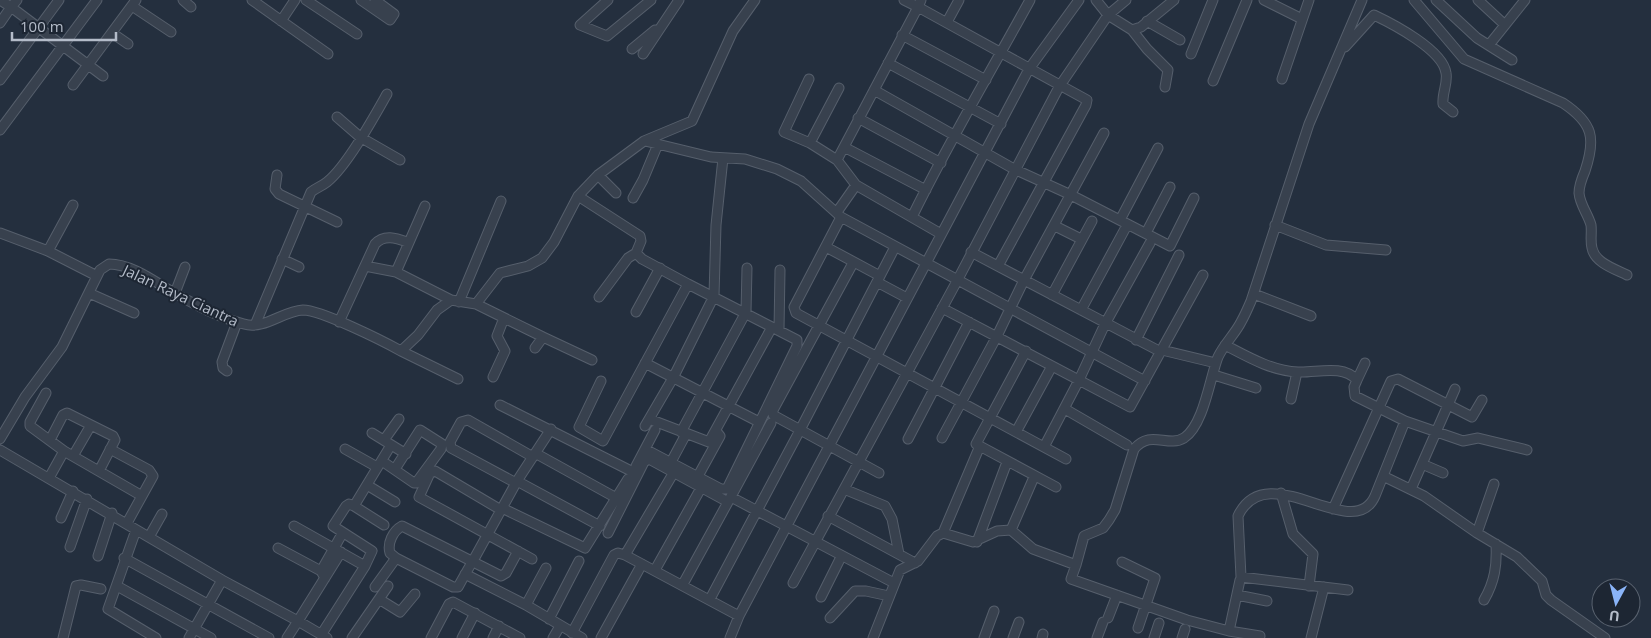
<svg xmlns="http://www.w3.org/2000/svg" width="1651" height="638" viewBox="0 0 1651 638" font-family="'Open Sans',sans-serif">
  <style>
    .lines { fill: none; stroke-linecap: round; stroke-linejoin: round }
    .street-casing { stroke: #565f6c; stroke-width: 11 }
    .street { stroke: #38414e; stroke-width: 9 }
    .labels { text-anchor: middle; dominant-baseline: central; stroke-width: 4; stroke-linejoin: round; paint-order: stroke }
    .street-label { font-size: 15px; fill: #b4bcc9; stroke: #1d2633 }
  </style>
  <rect width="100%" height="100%" fill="#242f3e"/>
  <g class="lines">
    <g class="street-casing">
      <path id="street" d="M0,0l11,7 6,-7
        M183,0l8,7
        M252,0l76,54
        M306,0l51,34
        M361,0l29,20 4,-6 -19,-14
        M608,0l-28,25 27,11 44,-36
        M904,0l14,7 3,-7
        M1096,0l12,15 24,15 9,-3 33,-27
        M1264,0l38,19
        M1414,0l50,59 99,44c30,20 33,35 22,68 -3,7 -6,15 -6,22 1,12 9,21 12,32 1,8 -1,16 1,23 3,15 23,21 35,27
        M1436,0l41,38 35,22
        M1478,0l27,25
        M132,6l39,26
        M281,21l14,-21
        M1147,21l33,19
        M947,22l12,-22
        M0,23l11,-16 92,69
        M1132,30l15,19 21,21 -3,17
        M112,33l16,11
        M902,35l84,45
        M1489,45l36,-45
        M1345,47l29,-32c19,9 69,35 72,58 2,10 -4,20 -3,31l10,8
        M632,49l23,-19
        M643,54l36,-54
        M1191,54l22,-54
        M888,63l113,61
        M809,79l-25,53 26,11 27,17 19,25 85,49
        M1282,79l27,-79
        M0,80l59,-80
        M1213,81l34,-81
        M73,85l63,-85
        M874,90l140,79 57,26 99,51 24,-48
        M337,117l23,20 40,23
        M858,118l83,45
        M0,130l97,-130
        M645,141l66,16 34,2 32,10 24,12 40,36 304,164
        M810,143l29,-55
        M844,147l82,43
        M837,160l81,-153 169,93 -1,5 -88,161
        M277,175l-2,14 4,5 58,28
        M598,175l18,18
        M578,196l62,40 1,5 -5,12 6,6 46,25
        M633,198l10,-18 15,-36
        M425,206l-29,66 55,28
        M837,212l19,-27
        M841,217l-47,90 2,6 270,146
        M912,217c36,-74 78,-144 118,-217
        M1120,220l38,-72
        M1275,225l51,20 60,5
        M1055,226l26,13
        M0,233l48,18 49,25
        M1146,233l24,-46
        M826,247l54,29
        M48,251l25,-46
        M971,252l190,100
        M282,259l17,8
        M853,263l-80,147v5l106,58
        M365,266l31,6
        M877,282l30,16
        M89,293l45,20
        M175,293l10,-26
        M1254,294l57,22
        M1052,295l40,-74
        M599,297l29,-39 8,-5
        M459,302l42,-101
        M476,304l67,33 -8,11
        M942,308l188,99 73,-132
        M1081,310l45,-83
        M636,312l24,-44
        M339,322l36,-78c9,-10 21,-6 32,-2
        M255,325l56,-133c5,-4 11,-6 16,-10 20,-16 47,-65 60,-88
        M779,330l1,-60
        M543,337l49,23
        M1136,340l43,-85
        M1225,345c23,12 47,26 73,27 19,1 44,-8 59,8l-3,7 1,9 50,25 58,20 15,-3 49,12
        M1162,350l54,13
        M401,351l57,28
        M1026,351l-50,93 80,43
        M645,363l114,59
        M227,371l-4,-3 -1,-6 15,-40
        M1214,375l42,13
        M493,377l12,-26 -8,-15 7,-18
        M1357,380l8,-17
        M601,381l-22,46 24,14 85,-157 109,56v6l-70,143h-6l-76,-40
        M46,393l-16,29v4l34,25
        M1291,399l6,-27
        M500,405l133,67
        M1065,409l62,36
        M649,419l60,23 63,-115
        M645,426l28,-48 41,-82 2,-71 7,-67
        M800,430l95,-183
        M681,432l65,-120 1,-44
        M1016,432l36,-66
        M372,433l34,21
        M942,438l55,-102 27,-56 80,-147
        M0,439l25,-42 37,-50 38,-77 9,-6c23,0 46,18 65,29 22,12 46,25 70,31 20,6 39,-13 59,-14 18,0 80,31 98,41l17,-16 19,-25 14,-10 25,4 24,-31 28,-7 14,-8 12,-16 24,-46 20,-21 46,-34 48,-20 41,-90 22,-31
        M908,439l61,-117
        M50,440l13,-25 4,-2 46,23 2,4 -16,31
        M384,440l15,-21
        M1044,447l35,-67 26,-56 45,-81
        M110,449l39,21 4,6 -26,47
        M345,449l32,18
        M0,450l222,130 -33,58
        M535,453l85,47
        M73,456l18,-31
        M382,461l32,22h2l25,-34 1,-5 -22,-14 -25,39
        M671,462l15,-28
        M1422,464l21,9
        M636,466l19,-36
        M674,472l-49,83 114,61
        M698,476l22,-40 -4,-5
        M1383,476l41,20 53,37 40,24 25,24 4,14 5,5 54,38
        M49,478l15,-27 78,45
        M517,481l83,45
        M516,483l-65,-35 -1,-6 11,-20 7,-2 65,37
        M367,485l28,17
        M844,489l41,17 7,13 7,35
        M1411,489l44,-100
        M1281,493l12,41 20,20 -4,32
        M731,497l163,86
        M354,506l30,19
        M502,508l83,40 43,-69
        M1333,509l58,-128 7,-2 74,38 10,-17
        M501,510l-66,-39 -5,2 -11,24 113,62
        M828,516l87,47
        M61,518l12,-27
        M294,526l71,40 -44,69
        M136,530l-28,79 48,29
        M1011,530l22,19 43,16 8,-29 19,-8 6,-8 6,-10 19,-61c17,-20 33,-1 50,-11 20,-13 26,-61 34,-81 6,-13 17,-23 23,-35 4,-7 7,-14 10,-21l58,-177 53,-124
        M608,533l36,-71 5,-3 79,43 43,-79
        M943,533l30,9 24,-11 14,-1 23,-53
        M1477,533l17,-49
        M149,537l13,-23
        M977,542l30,-80
        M70,547l17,-48
        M278,548l43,23
        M518,551l-12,22 -5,3 -99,-50c-9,5 -15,17 -12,27l6,5 57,29h5c5,-9 10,-18 16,-28l43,-78 34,-52
        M98,556l14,-43
        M124,558l145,80
        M1122,562l33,16 -17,50
        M1076,565l-5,14 116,41 42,11 11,-51
        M365,566l7,-15 -39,-25 13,-20 3,-2 5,2 37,-61
        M655,570l46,-82
        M465,574l61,31 56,33
        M325,578l-4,-7 21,-37
        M222,580l76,41 43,-69
        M793,583l164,-302 102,-194 49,-72 18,-15
        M683,584l45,-82
        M117,586l94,52
        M375,587l21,-29
        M1348,590l-107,-13 -3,-61c29,-62 115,30 137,-20l30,-75
        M1237,595l30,6
        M821,597l20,-40
        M379,599l21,13 15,-18
        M710,599l89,-167
        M1484,600c11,-19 13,-35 12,-56
        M526,605l20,-37
        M830,618l25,-27h11l23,5
        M1108,618l9,-23
        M549,619l30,-58
        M1229,631l31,5
        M572,633l42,-78 4,-2 7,2
        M63,638l13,-52 5,-1 20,4
        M287,638l11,-17 29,17
        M352,638l36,-52
        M431,638l18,-34 4,-2 67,36
        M462,638l13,-25
        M493,638l6,-12
        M553,638l7,-12
        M601,638l41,-74
        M730,638l9,-22 290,-547 50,-69
        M873,638l27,-68 18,-9 19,-25 6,-3 36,-85
        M984,638l10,-27
        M1013,638l6,-16
        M1042,638l1,-4
        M1097,638l6,-16
        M1154,638l5,-15
        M1182,638l3,-9
        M1311,638l13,-51"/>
    </g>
    <use href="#street" class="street"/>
  </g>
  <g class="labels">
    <g class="street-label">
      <text transform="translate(181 295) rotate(25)">Jalan Raya Ciantra</text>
    </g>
  </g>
  <g transform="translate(1616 603) rotate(187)"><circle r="24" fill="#1d2633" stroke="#59626f"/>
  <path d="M0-4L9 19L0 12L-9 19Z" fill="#8ab4f8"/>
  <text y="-8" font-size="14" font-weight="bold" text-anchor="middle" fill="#b4bcc9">U</text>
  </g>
  <path d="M12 32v8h104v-8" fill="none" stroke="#b4bcc9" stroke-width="2.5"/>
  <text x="20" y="32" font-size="15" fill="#b4bcc9" stroke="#1d2633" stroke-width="4" paint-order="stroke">100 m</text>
</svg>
